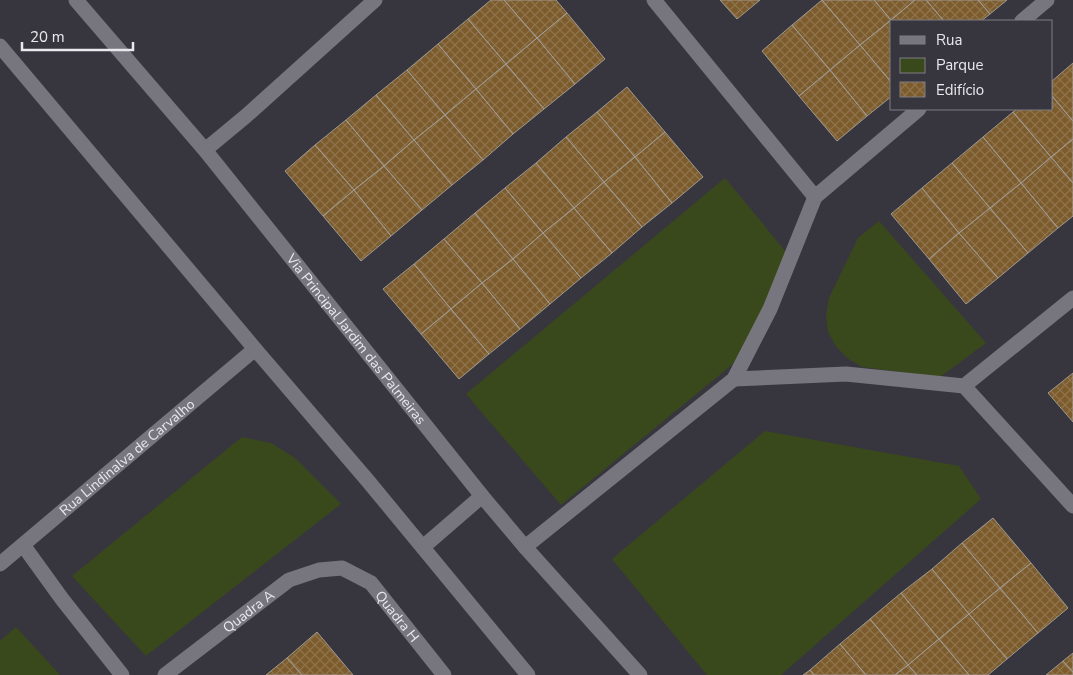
<svg xmlns="http://www.w3.org/2000/svg" width="1073" height="675" viewBox="0 0 1073 675" font-family="'Nunito Sans',sans-serif">
  <style>
    .park { fill: #3a491c }
    .building { fill: url(#building-cross-hatch); stroke: #9f9990 }
    .lines { fill: none; stroke-linecap: round; stroke-linejoin: round }
    .minor { stroke: #77767f; stroke-width: 15 }
    .labels { text-anchor: middle; dominant-baseline: central; stroke-width: 4; stroke-linejoin: round; paint-order: stroke }
    .street-label { font-size: 14px; fill: #e8e8ed; stroke: #37363e }
  </style>
  <defs>
    <pattern id="building-cross-hatch" width="8" height="8" patternUnits="userSpaceOnUse" patternTransform="scale(1.25)"><rect width="8" height="8" fill="#7c5b2c"/><path d="M0 0l8 8M0 8l8-8" fill="none" stroke="#8f734b"/></pattern>
  </defs>
  <rect width="100%" height="100%" fill="#37363e"/>
  <path class="park" d="M725,178l61,74 -36,98 -189,155 -95,-111z
    M879,221l107,122 -46,34 -78,-10 -15,-9 -11,-12 -8,-14 -2,-17 3,-17 29,-60z
    M765,431l194,35 22,33 -200,176h-74l-95,-116z
    M242,437l29,6 24,15 46,46 -195,152 -74,-80z
    M16,627l44,48h-60v-34z"/>
  <path class="building" d="M491,0h13l33,38 -31,26 -38,-45z
    M504,0h52l11,13 -30,25z
    M720,0h40l-23,19z
    M822,0h52l17,20 -31,25z
    M822,0l38,45 -30,25 -38,-45z
    M874,0h41l-24,20z
    M915,0h11l18,21h-52l-1,-1z
    M926,0h52l12,14 -9,7h-37z
    M978,0h29l-17,14z
    M567,13l38,46 -30,25 -38,-46z
    M468,19l38,45 -30,25 -38,-45z
    M891,20l1,1v62l-32,-38z
    M792,25l38,45 -31,26 -37,-45z
    M537,38l38,46 -31,25 -38,-45z
    M438,44l38,45 -31,26 -38,-45z
    M860,45l32,38v13l-25,20 -37,-46z
    M1073,63v58l-21,-25v-15z
    M506,64l38,45 -31,25 -37,-45z
    M407,70l38,45 -31,25 -38,-45z
    M830,70l37,46 -30,25 -38,-45z
    M627,87l38,45 -30,25 -38,-45z
    M476,89l37,45 -30,26 -38,-45z
    M376,95l38,45 -30,26 -38,-46z
    M1052,96l21,25v18l-22,18 -38,-45 4,-3h35z
    M597,112l38,45 -31,25 -38,-45z
    M1013,112l38,45 -30,26 -38,-46z
    M445,115l38,45 -31,25 -38,-45z
    M346,120l38,46 -30,24 -39,-45z
    M665,132l38,45 -31,26 -37,-46z
    M566,137l38,45 -30,26 -38,-45z
    M983,137l38,46 -31,25 -38,-45z
    M1073,139v44l-22,-26z
    M414,140l38,45 -30,25 -38,-44z
    M315,145l39,45 -31,26 -38,-45z
    M635,157l37,46 -30,24 -38,-45z
    M1051,157l22,26v33l-15,12 -37,-45z
    M536,163l38,45 -31,25 -38,-45z
    M952,163l38,45 -31,25 -37,-45z
    M384,166l38,44 -31,26 -37,-46z
    M604,182l38,45 -30,26 -38,-45z
    M1021,183l37,45 -30,25 -38,-45z
    M505,188l38,45 -30,26 -38,-46z
    M922,188l37,45 -30,26 -38,-45z
    M354,190l37,46 -30,25 -38,-45z
    M574,208l38,45 -31,25 -38,-45z
    M990,208l38,45 -30,25 -39,-45z
    M475,213l38,46 -31,24 -38,-44z
    M543,233l38,45 -31,26 -37,-45z
    M959,233l39,45 -32,26 -37,-45z
    M444,239l38,44 -31,26 -37,-45z
    M513,259l37,45 -30,25 -38,-46z
    M414,264l37,45 -30,25 -38,-45z
    M482,283l38,46 -31,25 -38,-45z
    M451,309l38,45 -30,25 -38,-45z
    M1073,373v49l-25,-29z
    M993,518l38,45 -31,25 -38,-45z
    M962,543l38,45 -31,26 -37,-45z
    M1031,563l37,45 -30,25 -38,-45z
    M932,569l37,45 -30,25 -38,-46z
    M1000,588l38,45 -31,26 -38,-45z
    M901,593l38,46 -31,26 -38,-46z
    M969,614l38,45 -19,16h-19l-30,-36z
    M870,619l38,46 -13,10h-29l-26,-31z
    M317,632l36,43h-51l-15,-17z
    M939,639l30,36h-52l-9,-10z
    M840,644l26,31h-52l-4,-5z
    M1073,653v19l-10,-11z
    M287,658l15,17h-36z
    M1063,661l10,11v3h-27z
    M908,665l9,10h-22z
    M810,670l4,5h-11z"/>
  <g class="lines">
    <g class="minor">
      <path id="s1" d="M76,0l129,150 277,346 43,51 115,128"/>
      <path d="M654,0l161,197"/>
      <path d="M1022,21l25,-21"/>
      <path d="M0,46l255,303 113,132 160,194"/>
      <path d="M205,150l41,-34 129,-116"/>
      <path d="M734,379l112,-5 118,12 109,-88"/>
      <path d="M964,386l109,120"/>
      <path d="M23,545l39,54 60,76"/>
      <path d="M423,547l59,-51"/>
      <path d="M525,547l209,-168 36,-70 45,-112 104,-88"/>
      <path id="s2" d="M0,564l255,-215"/>
      <path id="s3" d="M165,675l124,-95 30,-10 23,-2 29,15 73,92"/>
    </g>
  </g>
  <g class="labels">
    <g class="street-label">
      <text stroke="none"><textPath href="#s1" startOffset="440">Via Principal Jardim das Palmeiras</textPath></text>
      <text stroke="none"><textPath href="#s2" startOffset="166">Rua Lindinalva de Carvalho</textPath></text>
      <text stroke="none"><textPath href="#s3" startOffset="105">Quadra A</textPath></text>
      <text stroke="none"><textPath href="#s3" startOffset="286">Quadra H</textPath></text>
    </g>
  </g>
  <rect x="890" y="20" width="162" height="90" fill="#37363e" stroke="#7e7d84"/>
  <rect x="900" y="36" width="25" height="8" fill="#77767f" stroke="#7e7d84"/>
  <text x="936" y="45" font-size="15" fill="#e8e8ed">Rua</text>
  <rect x="900" y="58" width="25" height="15" fill="#3a491c" stroke="#7e7d84"/>
  <text x="936" y="70" font-size="15" fill="#e8e8ed">Parque</text>
  <rect x="900" y="82" width="25" height="15" fill="url(#building-cross-hatch)" stroke="#7e7d84"/>
  <text x="936" y="95" font-size="15" fill="#e8e8ed">Edifício</text>
  <path d="M22 42v8h111v-8" fill="none" stroke="#e8e8ed" stroke-width="2.5"/>
  <text x="30" y="42" font-size="15" fill="#e8e8ed" stroke="#37363e" stroke-width="4" paint-order="stroke">20 m</text>
</svg>
